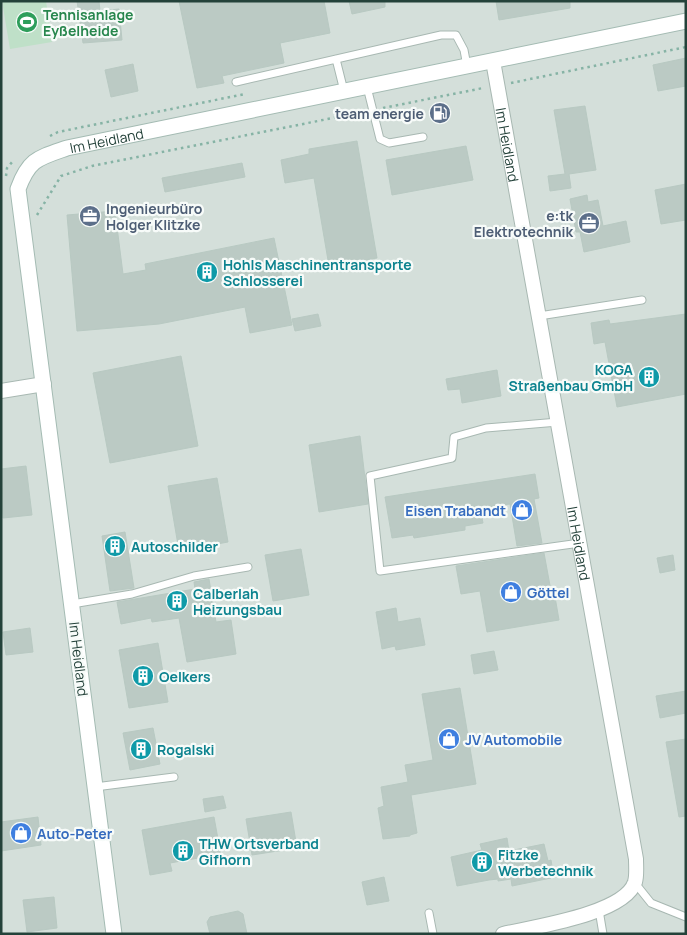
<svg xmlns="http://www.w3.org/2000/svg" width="687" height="935" viewBox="0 0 687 935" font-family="Manrope,sans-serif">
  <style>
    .built { fill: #d4dfda }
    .green { fill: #bfe0c8 }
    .building { fill: #bbcac4; stroke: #b8c9c2 }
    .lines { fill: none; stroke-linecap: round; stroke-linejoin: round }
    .lane-casing { stroke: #a8b8b2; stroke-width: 9 }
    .street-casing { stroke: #a8b8b2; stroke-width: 16 }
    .secondary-casing { stroke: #a4bbb3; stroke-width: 17 }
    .path { stroke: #86b3a5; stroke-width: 2.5; stroke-dasharray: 2.5 4; stroke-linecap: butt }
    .lane { stroke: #fff; stroke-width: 7 }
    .street { stroke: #fff; stroke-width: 14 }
    .secondary { stroke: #fff; stroke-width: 15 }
    .labels { text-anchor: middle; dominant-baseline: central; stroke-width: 4.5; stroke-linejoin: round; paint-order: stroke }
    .leisure-label { font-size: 14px; font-weight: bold; fill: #27864d; stroke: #f7fbf9; text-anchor: start }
    .service-label { font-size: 14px; font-weight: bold; fill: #4e5e75; stroke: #f7fbf9; text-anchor: end }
    .street-label { font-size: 14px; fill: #24423a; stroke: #f7fbf9 }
    .culture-label { font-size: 14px; font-weight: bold; fill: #0d838f; stroke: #f7fbf9; text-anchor: start }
    .shop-label { font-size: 14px; font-weight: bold; fill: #366cbe; stroke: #f7fbf9; text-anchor: start }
  </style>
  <rect width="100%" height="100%" fill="#e6efeb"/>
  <path class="built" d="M1,1h685v933h-685z"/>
  <path class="green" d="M2,1h44l6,41 -42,7z"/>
  <path class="building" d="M77,1h22l1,10 19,-2 3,31 -39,3z
    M179,1h145l6,32 -50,10 4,20 -62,13 2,7 -27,5z
    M349,1h36v6l-33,7z
    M496,1h74v7l-71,12z
    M686,58v28l-28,5 -5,-26z
    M133,64l5,27 -27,6 -6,-27z
    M585,106l11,64 -27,4 2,14 -21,3 -2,-15 17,-2 -11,-64z
    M357,141l20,117 -48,8 -15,-88 -29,5 -4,-23 28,-6v-5z
    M466,146l7,34 -81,15 -6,-35z
    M242,163l3,14 -80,15 -3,-14z
    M686,184v36l-25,4 -6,-34z
    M587,195l1,7 10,-2 5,26 23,-5 4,21 -46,10 -4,-20h-4l-6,-33z
    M115,211l8,63 23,-4 -1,-6 129,-26 18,87 -42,8 -5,-26 -86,17 -82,7 -10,-116z
    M318,314l3,12 -26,5 -3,-12z
    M686,314v80l-69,13 -12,-65 -11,2 -3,-21 18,-3 1,4z
    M181,356l17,90 -88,17 -17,-90z
    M497,370l4,26 -39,7 -2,-14 -12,1 -2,-11z
    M360,436l8,68 -49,8 -10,-67z
    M26,466l6,49 -29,3 -2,-49z
    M535,474l4,24 -5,1 8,44 -25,3 -7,-42 -30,4 3,15 -18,3v4l-51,8 -1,-3 -21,3 -7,-41z
    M217,478l11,64 -49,9 -11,-65z
    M125,532l9,56 -24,3 -8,-55z
    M301,549l8,46 -36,6 -8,-46z
    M544,553l7,38h3l5,29 -72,12 -7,-41 -19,3 -5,-28z
    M673,555l2,15 -15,3 -3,-15z
    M209,579l7,43 15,-2 5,34 -49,8 -8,-44 -27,4 -1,-4 -30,6 -4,-22 78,-13 -1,-7z
    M396,608l2,14 22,-4 5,27 -29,5 -1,-4 -13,3 -6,-37z
    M30,628l3,24 -27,3 -3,-23z
    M158,643l10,59 -39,6 -10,-58z
    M494,651l4,19 -24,4 -3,-19z
    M460,688l16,96 -65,11 6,38 -7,2v1l-27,3 -5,-31 6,-2 -3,-19 27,-5 -3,-17 28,-5 -11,-66z
    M686,691v22l-26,5 -4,-22z
    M153,728l7,36 -30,6 -7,-37z
    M686,739v77l-7,1 -13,-75z
    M223,796l3,12 -21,4 -2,-13z
    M291,812l6,36 -45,7 -6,-36z
    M38,817l3,28 -40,6v-29z
    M214,817l8,44 -16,3 -2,-7 -34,6 2,8 -22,4 -8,-45z
    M507,838l2,13 35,-7 4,17 3,-1 2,12 -3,1 1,5 -39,8 -1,-7 -13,2v-2l-9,1 -32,6 -6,-29 31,-7 -2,-6z
    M384,877l5,24 -22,4 -5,-23z
    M54,897l3,31 -30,4 -4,-32z
    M238,911l5,3 4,20h-37l-3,-12 3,-5z"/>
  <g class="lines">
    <g class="lane-casing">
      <path id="lane" d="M336,59l8,32
        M236,82l205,-47h15l8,15 3,16
        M367,87l13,52 9,4 34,-6
        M539,316l103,-16
        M558,422l-72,6 -32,9 -2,21 -82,18 10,95 200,-28
        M72,604l60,-10 62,-18 54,-9
        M95,787l79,-10
        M635,883l16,20 35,14
        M599,910l4,24
        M429,913l4,21"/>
    </g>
    <g class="street-casing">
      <g id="street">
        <path id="s1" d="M493,61l143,798c0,7 1,16 -1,23 -10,32 -102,45 -132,52"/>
        <path d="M1,391l43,-7"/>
      </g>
    </g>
    <g class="secondary-casing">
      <g id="secondary">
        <path id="s2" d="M114,934l-96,-745c11,-30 20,-31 49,-41l619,-127"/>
      </g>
    </g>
    <path class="path" d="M511,83l175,-36
      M383,108l100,-20
      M50,136l8,-4 187,-38
      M6,176l1,-8 6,-7
      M37,215l24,-39 31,-10 271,-54"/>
    <use href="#lane" class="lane"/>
    <use href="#street" class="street"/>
    <use href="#secondary" class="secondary"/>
  </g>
  <defs>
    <g id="stadium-disc" transform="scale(1.125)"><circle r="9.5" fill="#2e9e5b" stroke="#f7fbf9"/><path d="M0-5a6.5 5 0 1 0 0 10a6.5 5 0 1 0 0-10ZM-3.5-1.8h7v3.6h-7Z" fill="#fff"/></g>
    <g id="fuel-disc" transform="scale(1.125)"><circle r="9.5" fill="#5c6f8a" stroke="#f7fbf9"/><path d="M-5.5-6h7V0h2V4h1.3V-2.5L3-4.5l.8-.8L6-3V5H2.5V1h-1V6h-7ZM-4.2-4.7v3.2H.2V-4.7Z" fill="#fff"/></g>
    <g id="office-disc" transform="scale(1.125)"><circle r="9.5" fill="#5c6f8a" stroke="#f7fbf9"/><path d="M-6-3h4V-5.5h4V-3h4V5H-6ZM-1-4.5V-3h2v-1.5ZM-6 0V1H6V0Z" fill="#fff"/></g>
    <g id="building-disc" transform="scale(1.125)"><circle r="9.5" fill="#0f9aa8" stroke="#f7fbf9"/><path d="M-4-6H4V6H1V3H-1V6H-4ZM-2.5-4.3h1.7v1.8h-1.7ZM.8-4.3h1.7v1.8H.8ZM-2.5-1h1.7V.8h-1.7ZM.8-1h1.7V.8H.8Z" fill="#fff"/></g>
    <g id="shop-disc" transform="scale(1.125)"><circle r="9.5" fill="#3f7fe0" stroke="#f7fbf9"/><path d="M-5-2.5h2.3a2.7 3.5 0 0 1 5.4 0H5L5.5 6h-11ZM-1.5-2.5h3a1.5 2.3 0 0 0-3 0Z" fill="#fff"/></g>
  </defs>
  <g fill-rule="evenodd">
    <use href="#stadium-disc" x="27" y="22"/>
    <use href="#fuel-disc" x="440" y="113"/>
    <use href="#office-disc" x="90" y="216"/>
    <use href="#office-disc" x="589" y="223"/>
    <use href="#building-disc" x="207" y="272"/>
    <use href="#building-disc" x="649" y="377"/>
    <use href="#shop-disc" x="522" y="510"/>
    <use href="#building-disc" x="115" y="546"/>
    <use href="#shop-disc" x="511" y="592"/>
    <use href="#building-disc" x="177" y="601"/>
    <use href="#building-disc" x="143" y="676"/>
    <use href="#shop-disc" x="449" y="739"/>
    <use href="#building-disc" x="141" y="749"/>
    <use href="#shop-disc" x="21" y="833"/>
    <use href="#building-disc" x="183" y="851"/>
    <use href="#building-disc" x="482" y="862"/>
  </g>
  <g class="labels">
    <g class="leisure-label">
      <text x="43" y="14">Tennisanlage<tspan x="43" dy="16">Eyßelheide</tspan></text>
    </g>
    <g class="service-label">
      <text x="424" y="113">team energie</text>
      <text x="106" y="208" text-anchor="start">Ingenieurbüro<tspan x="106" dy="16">Holger Klitzke</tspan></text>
      <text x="573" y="215">e:tk<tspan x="573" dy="16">Elektrotechnik</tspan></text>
    </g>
    <g class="street-label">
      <text stroke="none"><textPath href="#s2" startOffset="859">Im Heidland</textPath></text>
      <text stroke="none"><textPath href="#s1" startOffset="85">Im Heidland</textPath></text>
      <text stroke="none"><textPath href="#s1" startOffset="490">Im Heidland</textPath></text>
      <text transform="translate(79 659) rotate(83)">Im Heidland</text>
    </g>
    <g class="culture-label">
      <text x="223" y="264">Hohls Maschinentransporte<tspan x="223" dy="16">Schlosserei</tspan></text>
      <text x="633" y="369" text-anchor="end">KOGA<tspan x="633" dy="16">Straßenbau GmbH</tspan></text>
      <text x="131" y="546">Autoschilder</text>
      <text x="193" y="593">Calberlah<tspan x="193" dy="16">Heizungsbau</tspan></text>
      <text x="159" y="676">Oelkers</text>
      <text x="157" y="749">Rogalski</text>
      <text x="199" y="843">THW Ortsverband<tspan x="199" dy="16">Gifhorn</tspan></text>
      <text x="498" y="854">Fitzke<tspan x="498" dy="16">Werbetechnik</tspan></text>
    </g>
    <g class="shop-label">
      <text x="506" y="510" text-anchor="end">Eisen Trabandt</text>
      <text x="527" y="592">Göttel</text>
      <text x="465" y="739">JV Automobile</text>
      <text x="37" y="833">Auto-Peter</text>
    </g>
  </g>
  <rect width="687" height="935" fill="none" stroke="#24423a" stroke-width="5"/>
</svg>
